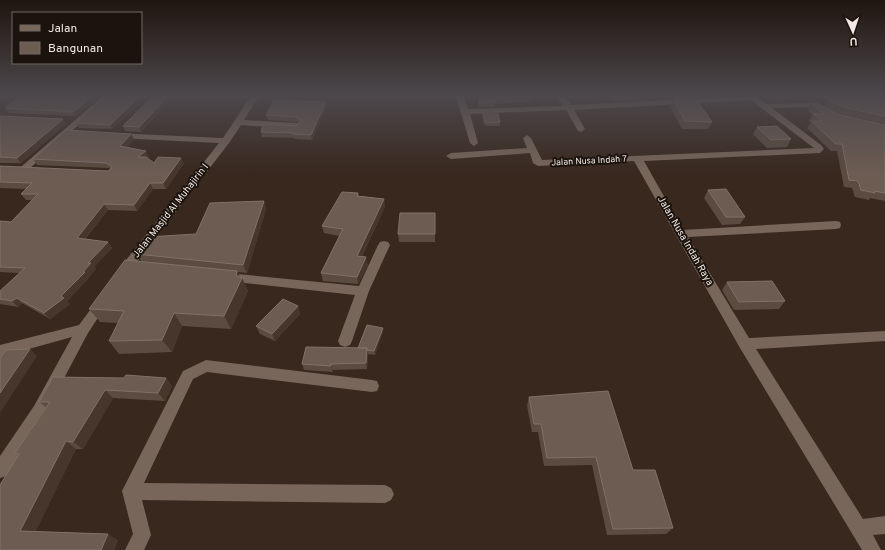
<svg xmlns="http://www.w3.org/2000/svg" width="885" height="550" viewBox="0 0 885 550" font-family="Overpass,sans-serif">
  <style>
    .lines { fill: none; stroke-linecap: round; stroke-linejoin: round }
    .minor { fill: #78665a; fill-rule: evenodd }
    .wall { fill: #5b4b40 }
    .shaded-wall { fill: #46362b }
    .building { fill: #6c5c52; stroke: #817268 }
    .labels { text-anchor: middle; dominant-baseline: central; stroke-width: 4; stroke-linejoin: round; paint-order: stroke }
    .far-street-label { font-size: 9px; fill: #f3e8e2; stroke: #1a130e }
    .street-label { font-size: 10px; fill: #f3e8e2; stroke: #1a130e }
  </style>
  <rect width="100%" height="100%" fill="#38281e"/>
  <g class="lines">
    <path class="minor" d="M103,96h8l-83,74h-6l-2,-2 2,-2z
      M251,96h8l-15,24 53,3 4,3 -4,3 -56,-4 -12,18 -102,132 -4,1 -4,-1 -2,-3 2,-3 100,-126 -102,-5 -4,-3 1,-2 109,5z
      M456,96h8l4,13 95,-3 -6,-10h8l6,9 185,-9 10,8 44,-1 17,4 1,2 -4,2 -14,-4 -38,1 49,37 3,4 -4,4 -176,8 39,69 153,-9 4,1 1,3 -1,3 -4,1 -148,8 61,101 136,-7v10l-129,8 107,170 22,-3v18l-12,1 8,15h-19l-122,-202 -106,-187 -96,5 -5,-3 -3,-10 -79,6 -5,-3 5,-3 76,-5 -4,-10 4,-3 4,3 11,22 272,-12 -63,-48 -177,10 11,19 -4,3 -3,-1 -12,-21 -96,4 8,29 -4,3 -4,-3z
      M384,241l4,1 2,3 -21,46 -17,50 -2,4 -5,2 -5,-2 -2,-4 17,-46 -128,-14 -4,-1 -2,-3 2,-3 4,-1 132,13 19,-41 2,-3z
      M103,296l4,2 2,3 -2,3 -19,29 -44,83 -38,60 -6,2v-22l34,-50 38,-69 -72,20v-12l79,-20 20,-27z
      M206,360l166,20 5,1 2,5 -2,5 -5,1 -165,-20 -14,7 -49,104 241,2 6,3 3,6 -3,6 -6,3 -243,-3 9,35 -7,15h-19l8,-16 -11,-43 3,-6 58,-114z"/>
  </g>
  <path class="wall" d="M101,96l-25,20 -67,-3 -4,-5z
    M106,96h41l-35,33 -33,-1 -3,-5z
    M153,96h25h-6l-9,12 -22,24 -16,-1 -2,-5z
    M478,96h55l-1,5 -37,3v3h-16z
    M607,96h32l-1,4h-28z
    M664,96h24l-1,2 -21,1z
    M821,96h64v28l-43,-9 -18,-8 4,-6z
    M673,99l39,23 -4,7h-26l-12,-23z
    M811,103l29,12 45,10v76l-15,-3 -1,2 -14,-3 -3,-9 -8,-1 -7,-36h-6l-24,-23 4,-6 -2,-1 4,-6 -6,-5z
    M327,106l-15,34 -17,-1 -1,-1 -32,-1 -1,-5 35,-6 3,-3 -2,-1 -29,-2 -2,-5z
    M483,111l17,11v4h-15l-3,-11z
    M0,116l63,3 3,5 -45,39h-21z
    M757,127l34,12 -4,8 -20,1 -14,-14z
    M131,134l3,5 -7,8 22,10 -2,1 7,5h30l-18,26h-13l-16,22 -29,-1 -23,29 23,3 4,6 -18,19 2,2 -7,8v1l-22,23 3,3 -20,15 -28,-16 -4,4 -18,-3v-13l19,-18 -19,-1v-51l11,1 21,-22h-6l-5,-6 6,-5 -27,-1v-22l108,5 2,-2 -1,-1 -72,-3 -4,-6z
    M708,190l37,27 -5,7 -18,1 -18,-27z
    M358,193l1,3 25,3 1,8 -23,49 6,9 -10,19 -35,-3 -2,-8 18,-37 -15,-3 -2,-7z
    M264,201l2,8 -19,64 -9,-1 2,5 2,1 6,13 -17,38 -49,-3 -10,26 -53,2 -10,-13 9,-18 -18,-1 -11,-13 52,-48 -6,-9 61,-18z
    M435,213v29h-36l-1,-8z
    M727,282l58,19 -6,8 -45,1 -12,-20z
    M298,306l2,8 -25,27 -15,-7 -4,-8z
    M383,328v4l-8,23 -7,-1 -1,15 -34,1v2l-29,-2 -2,-6 56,-16z
    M166,378l6,8 -7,15 -52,-3 -30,51h-7l-41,83 83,8 -4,10h-114l18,-95 -3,-2 31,-46 -7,-5z
    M529,397l104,73 40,58 -7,6 -59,1 -15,-70 -48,1 -6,-34h-6l-5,-26z"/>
  <path class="shaded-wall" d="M93,96h8l-25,20 -3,-4z
    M140,96h7l-35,33 -2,-4z
    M167,96h5l-9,12 -22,24 -2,-5z
    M326,102l1,4 -15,34 -1,-5z
    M63,119l3,5 -45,39 -4,-5z
    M131,134l3,5 -11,13 -3,-6z
    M146,151l3,6 -8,6 -3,-6z
    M181,158l3,5 -18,26 -3,-6z
    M150,183l3,6 -16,22 -3,-6z
    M384,199l1,8 -27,56 -1,-7z
    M264,201l2,8 -19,64 -4,-8z
    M104,204l4,6 -27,33 -4,-5z
    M108,242l4,6 -18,19 2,2 -7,8v1l-22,23 3,3 -20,15 -6,-6 17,-17 22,-24 5,-9z
    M366,257l2,8 -10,19 -1,-7z
    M237,271l4,9 1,-2 6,13 -17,38 -7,-13z
    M17,298l5,5 -4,4 -6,-6z
    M298,306l2,8 -25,27 -3,-7z
    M174,313l8,13 -10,26 -10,-12z
    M383,328v4l-8,23 -1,-4z
    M367,348l1,6 -1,15 -1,-6z
    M30,349l7,7 -37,57v-20z
    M331,364l2,6v2l-2,-6z
    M166,378l6,8 -7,15 -7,-8z
    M105,390l8,8 -30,51 -10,-7z
    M66,441l10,8 -43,88 -13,-6z
    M108,534l10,6 -4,10h-13z"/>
  <path class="building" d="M21,96h72l-20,16 -68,-4z
    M106,96h34l-30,29 -34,-2z
    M153,96h14l-6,8 -22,23 -16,-1z
    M479,96h54l-38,3v3l-16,1z
    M610,96h29l-28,1z
    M833,96h52v20l-38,-8 -19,-8h10z
    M695,98l17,24 -27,-1 -12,-22z
    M274,100l52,2 -15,33 -18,-1 1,-1 -33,-1 2,-8 33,2 5,-5 -5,-4 -30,-2z
    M811,103h5l24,12 45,10v68l-11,-2 1,2 -14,-3 -3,-9 -9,-1 -7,-36h-6l-25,-23h11l-9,-7h11z
    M483,111h14l3,11 -15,1z
    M0,116l63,3 -46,39 -17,-1z
    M777,126l14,13 -20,1 -14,-13z
    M66,130l65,4 -11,12 26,5 -8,6h8l8,6 4,-6 23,1 -18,25h-13l-16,22 -30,-1 -27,34 31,4 -20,21h3l-8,9h2l-24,24 3,2 -20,15 -27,-15 -5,3 -12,-2v-8l25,-23 -25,-1v-46l11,1 27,-28h-17l11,-11 -32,-1v-16l108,5 4,-3 -1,-2 -5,-3 -73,-4z
    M726,189l19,28h-19l-18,-27z
    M342,192l16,1 -1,3 27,3 -27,57 9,1 -9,20 -36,-4 22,-44 -21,-3z
    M264,201l-21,64 -107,-11 1,-2h-2l12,-15 49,-3 14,-31z
    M400,213h35v21h-37z
    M125,260l112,11 -1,4 6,3 -18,38 -50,-3 -12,27 -53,1 15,-30 -35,-2z
    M772,281l13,20 -46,1 -12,-20z
    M283,299l15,7 -26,28 -16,-8z
    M367,325l16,3 -9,23 -7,-1v-2h-9z
    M306,347l61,1 -1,15 -35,1v2l-29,-2z
    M30,349l-30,44v-35l6,-8z
    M126,375l40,3 -8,15 -53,-3 -32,52 -7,-1 -46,90 88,3 -7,16h-101v-65l19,-31 -4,-1 35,-51h-11l14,-25 71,1z
    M608,391l25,79h22l18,58 -60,1 -17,-72 -49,1 -6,-34h-7l-5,-27z"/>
  <linearGradient id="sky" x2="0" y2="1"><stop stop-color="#1f1610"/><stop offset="0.55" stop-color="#4d484c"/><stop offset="1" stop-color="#4d484c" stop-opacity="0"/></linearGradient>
  <rect width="885" height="173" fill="url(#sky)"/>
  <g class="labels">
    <g class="far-street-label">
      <text transform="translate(589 161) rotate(-3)">Jalan Nusa Indah 7</text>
    </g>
    <g class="street-label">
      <text transform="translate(171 211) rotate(-52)">Jalan Masjid Al Muhajirin I</text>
      <text transform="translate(685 241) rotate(60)">Jalan Nusa Indah Raya</text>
    </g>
  </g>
  <rect x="12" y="12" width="130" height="52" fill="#1a130e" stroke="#716863"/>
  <rect x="20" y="25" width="20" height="6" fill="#78665a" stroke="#716863"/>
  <text x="48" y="32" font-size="12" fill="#f3e8e2">Jalan</text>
  <rect x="20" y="42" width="20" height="12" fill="#6c5c52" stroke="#716863"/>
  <text x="48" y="52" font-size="12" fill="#f3e8e2">Bangunan</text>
  <g transform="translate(853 32) rotate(177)" stroke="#1a130e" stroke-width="3" paint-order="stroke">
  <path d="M0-3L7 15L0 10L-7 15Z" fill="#f3e8e2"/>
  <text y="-6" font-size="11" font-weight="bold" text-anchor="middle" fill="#f3e8e2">U</text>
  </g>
</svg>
